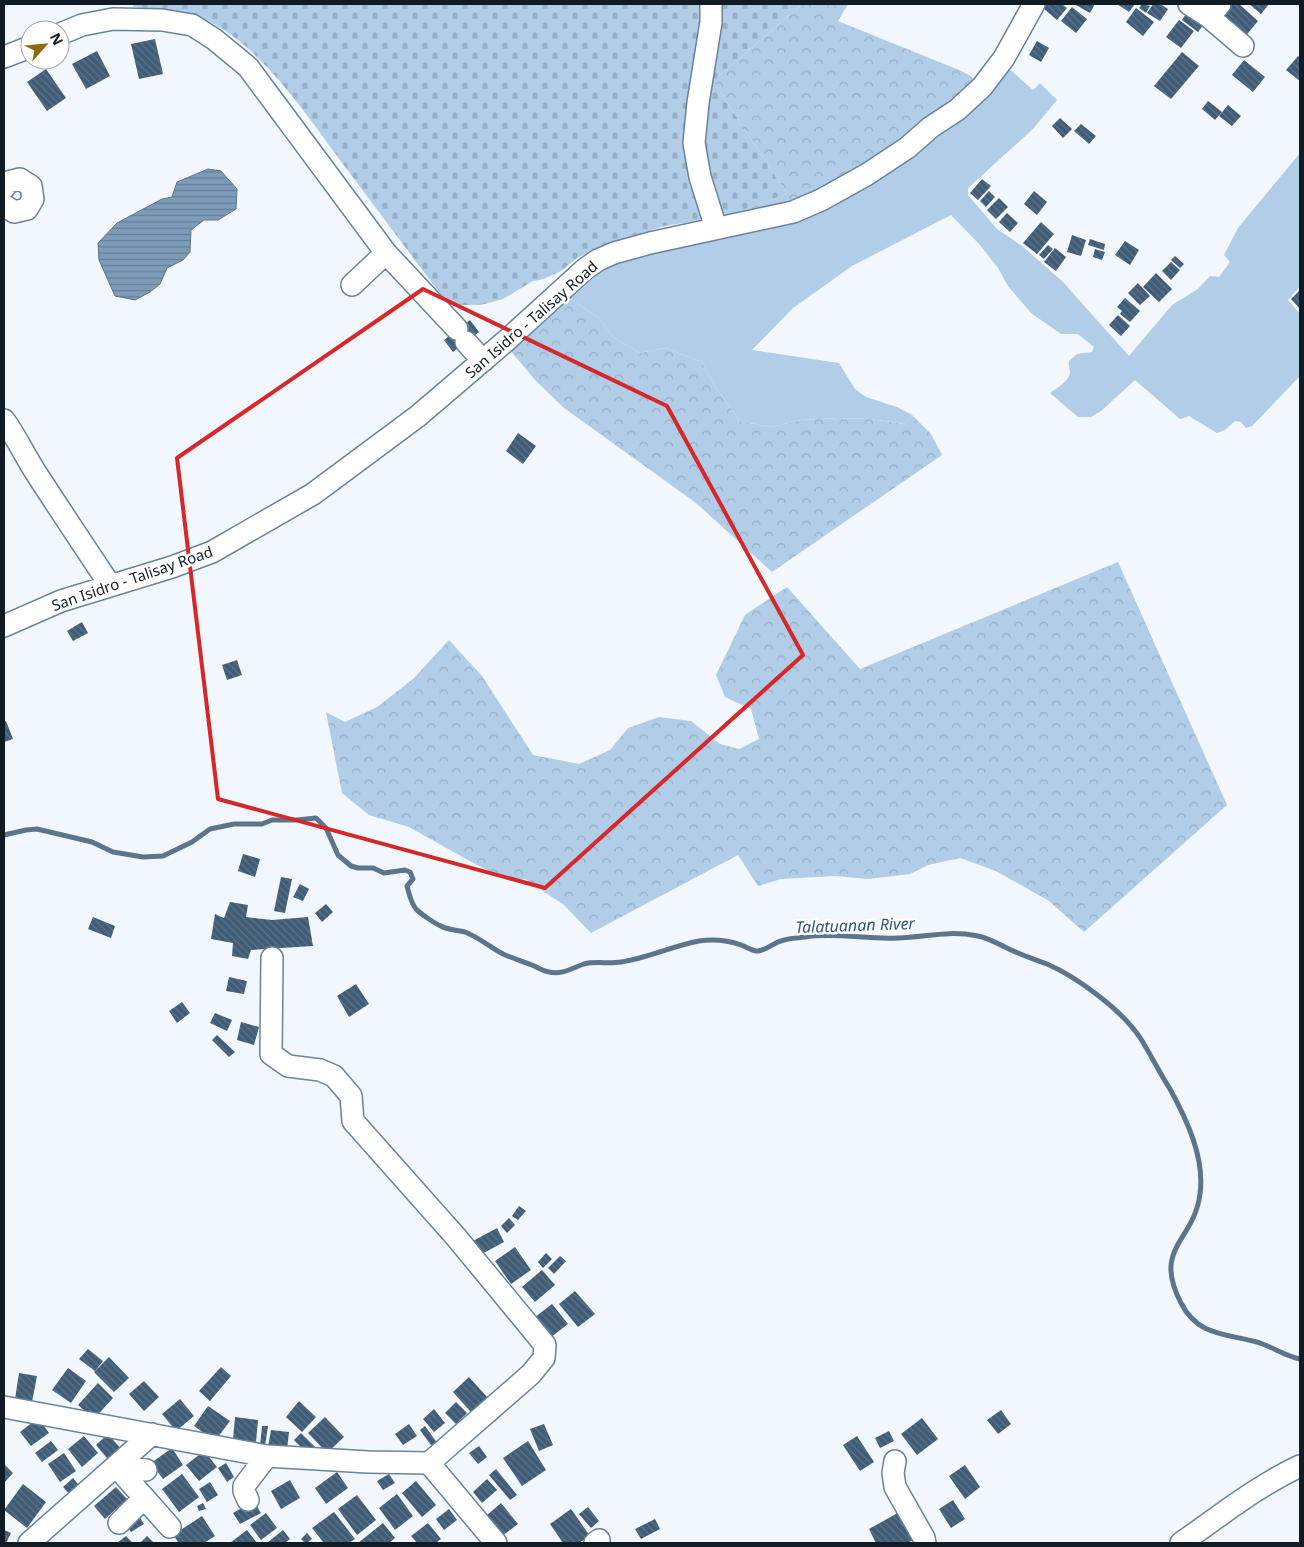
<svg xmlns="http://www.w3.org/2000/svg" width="1304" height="1547" viewBox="0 0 1304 1547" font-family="'Noto Sans',sans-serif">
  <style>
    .grass { fill: #b1cde8 }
    .forest { fill: url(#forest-crowns) }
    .cemetery { fill: url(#cemetery-stones) }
    .water { fill: url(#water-rules); stroke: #5d758c }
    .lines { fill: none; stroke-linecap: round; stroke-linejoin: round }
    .stream { stroke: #5d758c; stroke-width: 5 }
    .building { fill: url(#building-back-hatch) }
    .minor-casing { stroke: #69839d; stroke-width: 24 }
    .minor { stroke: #fff; stroke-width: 21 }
    .marked { fill: none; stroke: #d62828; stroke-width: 4; stroke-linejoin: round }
    .labels { text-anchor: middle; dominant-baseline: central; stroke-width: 5; stroke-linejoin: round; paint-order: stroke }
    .street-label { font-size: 15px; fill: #101b24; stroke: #fff }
    .water-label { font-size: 16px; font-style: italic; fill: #2a5982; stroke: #fff }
  </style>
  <defs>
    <pattern id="forest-crowns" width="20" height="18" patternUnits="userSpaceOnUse" patternTransform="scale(1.25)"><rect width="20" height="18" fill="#b1cde8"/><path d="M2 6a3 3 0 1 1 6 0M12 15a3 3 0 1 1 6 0" fill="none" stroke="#97afc7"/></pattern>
    <pattern id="cemetery-stones" width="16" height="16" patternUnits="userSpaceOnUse" patternTransform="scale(1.25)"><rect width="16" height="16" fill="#b1cde8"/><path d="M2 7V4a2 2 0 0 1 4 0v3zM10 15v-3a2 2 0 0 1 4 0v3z" fill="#97afc7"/></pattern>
    <pattern id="water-rules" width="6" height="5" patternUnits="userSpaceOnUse" patternTransform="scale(1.25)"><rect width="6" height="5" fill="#7e9cb9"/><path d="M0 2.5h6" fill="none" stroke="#667e96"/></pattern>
    <pattern id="building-back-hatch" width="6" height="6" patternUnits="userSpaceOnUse" patternTransform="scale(1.25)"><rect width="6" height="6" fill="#405c76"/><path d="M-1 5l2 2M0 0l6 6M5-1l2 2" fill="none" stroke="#5e7488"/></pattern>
  </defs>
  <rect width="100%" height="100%" fill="#f1f7fd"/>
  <path class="grass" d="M1006,66l27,24 7,-7 17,17 -24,29 -65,59v7l29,34 25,17 41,36 66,74 43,-51 26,-16 12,-13 9,1 11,-15 -6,-7 14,-27 62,-75v133l-12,14 12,14v62l-48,50 -6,2 -5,-6 -6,-1 -10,9 -8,3 -28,-17 -9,3 -45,-39 -34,31 -10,6h-13l-28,-24c6,-4 19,-12 20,-20 0,-4 -2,-8 -1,-12l8,-7 15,-2 2,-5 -16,-13h-17l-30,-21 -23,-27 -10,-18 -18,-23 -29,-30 -99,51 -59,42 -41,42 87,13 16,26 11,8 31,10 15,8 -8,9 -33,-5 -33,-1 -37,2 -30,7 -31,-6 -25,-34 -13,-25 -37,-14 -25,5 -26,-15 -15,-20 -33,-22 35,-32 173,-38z"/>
  <path class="forest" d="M800,4h48l-10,17 121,49 10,5 8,7 -69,58 -104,60 -60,15 -18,1 61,-22 -74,-113 87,-75z
    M566,296l33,22 15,20 26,15 25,-5 37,14 13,25 25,34 31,6 30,-7 37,-2 33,1 33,5 8,-9 19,19 11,21 -170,117 -76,-69 -132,-95 -29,-28 -25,-30z
    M1118,562l109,243 -143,127 -35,-31 -53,-30 -36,-13 -32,7 -18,9 -42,5 -33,-3 -54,3 -23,7 -20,-31 -147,78 -27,-28 -39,-26 -15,2 -33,-16 -68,-38 -40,-12 -27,-22 -16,-81 19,10 32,-15 36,-28 36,-39 33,36 51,79 46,9 31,-14 18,-22 31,-11 32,4 29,23 19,5 20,-10 -8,-30 -26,-12 -9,-22 29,-60 42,-28 73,82z"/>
  <path class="cemetery" d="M132,4h668l1,1 -88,76 74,113 -61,22 -61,10 -60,18 -28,14 -16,13 -17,8 -11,2 -30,18 -22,6h-29l-7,-5c-35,-46 -70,-93 -105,-140 -35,-47 -78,-113 -132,-139 -23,-12 -48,-12 -74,-14z"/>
  <path class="water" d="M208,169l13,2 16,18 -1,20 -18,11h-14l-13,10 -1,22 -7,8 -16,8 -7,16 -10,8 -15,8 -20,-4 -16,-36 -1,-17 19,-20 45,-24 10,-2 5,-15z"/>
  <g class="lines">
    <path class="stream" d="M4,835l22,-5 11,-1 55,13 21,10 30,5 20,-1 29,-14 18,-13 24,-5h28l10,-4h25l19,-2 10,10 12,27 13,11 7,2h15l11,5 21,-3 5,2 3,7 -6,7c2,8 4,17 9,23 2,3 21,16 25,17 7,4 16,4 24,6 13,5 25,15 38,22 9,4 19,7 29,11 5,2 11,6 17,7 14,3 23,-4 35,-8 11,-3 25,0 37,-2 27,-4 51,-16 78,-21 14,-2 28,-1 42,4 6,2 11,6 17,6 9,-1 15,-8 23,-10 7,-3 17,-3 24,-4 31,-5 63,3 93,1 29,-1 49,-8 80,-2 15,3 26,12 40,17 9,4 19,7 29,11 30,13 73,45 92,72 11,17 20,36 31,53 17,31 35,69 30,105 -6,48 -48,53 -19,109 18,35 47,30 79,40 14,5 26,13 40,16"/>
  </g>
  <path class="building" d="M1047,4h15l5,4 -10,12 -14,-12z
    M1074,4h21l-5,9z
    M1117,4h18l-6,8z
    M1142,4l8,2 -4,7 -7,-5z
    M1153,4h7l8,5 -8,12 -13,-8z
    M1226,4h13l19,17 -14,17 -27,-23z
    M1249,4h20l-8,10z
    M1072,7l15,12 -11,14 -15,-12z
    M1136,8l18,14 -11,14 -17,-14z
    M1190,8l17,12 -9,12 -16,-12z
    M1179,20l15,11 -13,17 -15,-11z
    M155,39l8,35 -24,5 -8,-35z
    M1037,41l12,7 -8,14 -12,-7z
    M97,51l13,25 -24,13 -14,-25z
    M1182,52l17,14 -28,33 -17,-13z
    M1298,56l2,2v23l-14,-11z
    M1244,60l21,17 -12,15 -21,-17z
    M46,69l20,29 -19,13 -20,-29z
    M1208,101l14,11 -7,8 -13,-11z
    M1228,105l13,11 -9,10 -13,-10z
    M1060,118l12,11 -9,9 -11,-12z
    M1081,124l15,12 -7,8 -15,-13z
    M982,179l9,7 -13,14 -8,-7z
    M989,191l6,6 -9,10 -6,-6z
    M1034,191l13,11 -10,13 -13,-11z
    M999,198l9,9 -12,12 -9,-9z
    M1007,213l11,10 -8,9 -11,-10z
    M1041,222l13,12 -17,20 -14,-11z
    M1072,235l14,5 -5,16 -14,-4z
    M1090,239l15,5 -1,6 -16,-5z
    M1125,241l14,9 -9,15 -15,-10z
    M1048,245l5,4 -9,10 -5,-4z
    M1055,248l11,9 -10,14 -12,-9z
    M1095,249l10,3 -3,8 -9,-3z
    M1175,256l9,8 -4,4 -9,-8z
    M1171,262l9,8 -9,10 -9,-9z
    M1156,273l16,16 -13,13 -16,-15z
    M1138,283l12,13 -10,9 -12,-12z
    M1300,290v19l-9,-10z
    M1125,298l15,13 -10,11 -10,-8 2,-3 -5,-4z
    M1118,315l12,11 -9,10 -12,-11z
    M470,320l9,12 -26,20 -9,-12z
    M518,433l18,13 -13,18 -17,-13z
    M82,622l6,11 -15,8 -6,-10z
    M237,660l5,15 -15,5 -5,-15z
    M6,721l7,18 -9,3v-20z
    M243,854l17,5 -5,18 -17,-6z
    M281,877l11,2 -7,34 -11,-2z
    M300,884l9,5 -6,12 -10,-4z
    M230,902l18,3 -2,12 26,3 36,-3 5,29 -62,4 -3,9 -16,-3 1,-13 -22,-4 4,-25 9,4z
    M326,904l7,8 -11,10 -7,-9z
    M93,917l22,9 -4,12 -23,-9z
    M229,977l18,4 -3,13 -18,-3z
    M356,984l13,20 -20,13 -12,-21z
    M182,1002l8,11 -13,10 -8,-12z
    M215,1013l17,7 -5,11 -17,-8z
    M241,1022l18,5 -5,18 -17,-5z
    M217,1035l18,17 -6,5 -17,-17z
    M519,1206l7,5 -8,9 -6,-4z
    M509,1218l6,7 -8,8 -6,-7z
    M497,1228l7,14 -24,13 -7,-14z
    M515,1247l16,23 -20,14 -16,-23z
    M546,1253l6,6 -9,9 -5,-6z
    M560,1256l6,5 -12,13 -6,-6z
    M542,1270l13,15 -20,17 -13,-15z
    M575,1291l20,23 -17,13 -19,-23z
    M552,1304l16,20 -22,17 -16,-20z
    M88,1349l15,12 -8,10 -16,-12z
    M109,1357l20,21 -15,14 -20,-20z
    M221,1367l10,9 -21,25 -11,-10z
    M68,1368l18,13 -15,22 -19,-13z
    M19,1373l18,3 -5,26 -17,-3z
    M469,1377l18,20 -16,15 -18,-20z
    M144,1381l15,16 -15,14 -15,-17z
    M98,1383l15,15 -19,21 -16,-14z
    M180,1399l14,17 -18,15 -14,-17z
    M299,1401l17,16 -14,15 -16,-15z
    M456,1402l11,11 -11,11 -11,-11z
    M208,1406l22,15 -15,20 -21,-15z
    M434,1409l11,14 -11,9 -11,-13z
    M1001,1410l10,14 -13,10 -11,-14z
    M235,1417l23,3 -2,22 -23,-2z
    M325,1417l19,20 -17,16 -19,-20z
    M38,1418l11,15 -18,13 -11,-14z
    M922,1418l16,21 -21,16 -16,-21z
    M409,1424l8,12 -14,9 -8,-11z
    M544,1424l9,21 -14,6 -9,-22z
    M262,1426h6l-3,20h-5z
    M425,1426l13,18 -5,4 -13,-18z
    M271,1430l18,2 -2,18 -19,-3z
    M889,1431l5,10 -14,7 -5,-10z
    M301,1433l16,16 -7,7 -16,-16z
    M108,1434l16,18 -13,11 -15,-18z
    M84,1436l14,17 -16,14 -14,-18z
    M857,1436l17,26 -14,9 -17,-26z
    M51,1441l7,9 -16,12 -7,-9z
    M528,1441l18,29 -24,16 -19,-28z
    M479,1446l8,11 -9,7 -9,-11z
    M172,1448l11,17 -20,14 -12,-16z
    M204,1451l13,16 -18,14 -13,-16z
    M64,1453l12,18 -16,11 -12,-18z
    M226,1463l8,14 -7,5 -9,-14z
    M4,1464l9,9 -9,10z
    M965,1465l15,22 -15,12 -16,-23z
    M496,1469l21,26 -7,5 -21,-25z
    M337,1472l11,16 -22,16 -11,-16z
    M182,1474l17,23 -20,15 -17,-23z
    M389,1474l6,9 -12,7 -6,-9z
    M73,1478l9,11 -9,9 -10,-11z
    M487,1479l10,11 -15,13 -9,-11z
    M290,1480l10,18 -19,11 -10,-18z
    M416,1481l20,24 -14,12 -20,-24z
    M210,1482l8,13 -11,7 -8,-13z
    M23,1484l23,18 -19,26 -23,-18z
    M116,1487l11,12 -22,20 -11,-13z
    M397,1494l16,22 -18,14 -16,-22z
    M357,1495l19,25 -19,15 -19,-26z
    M953,1500l12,19 -14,9 -12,-19z
    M254,1501l7,12 -21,11 -7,-11z
    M203,1503l3,6 -7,2 -2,-5z
    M501,1503l17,21 -16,12 -16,-20z
    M588,1507l11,14 -8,7 -12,-14z
    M449,1509l8,11 -13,10 -8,-11z
    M571,1509l19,27 -11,7h-16l-13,-19z
    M903,1510l15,28 -11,5h-31l-7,-14z
    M334,1512l21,27 -6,4h-25l-12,-15z
    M137,1513l7,11 -13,8 -7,-11z
    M266,1513l11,15 -16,12 -11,-15z
    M202,1516l13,20 -11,7h-25l-6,-8z
    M655,1519l5,10 -19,10 -6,-10z
    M383,1523l12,15 -6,5h-31z
    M428,1523l13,16 -5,4h-19l-6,-7z
    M4,1530l7,3 -5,10h-2z
    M247,1530l10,13h-27z
    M283,1530l7,9 -5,4h-18z
    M307,1533l5,6 -5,4h-2l-4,-4z
    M126,1536l7,7h-16z
    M147,1536l7,7h-14z"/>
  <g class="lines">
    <g class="minor-casing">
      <path id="minor" d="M711,4v18l-13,81 -4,40 6,34 16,51
        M1189,4l20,13 11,-13
        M1209,17l34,29
        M60,34l22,-9 31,-6 49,1 30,5 22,14 34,28 138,186 71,76
        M4,57l26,-10
        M4,188l4,-6 12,-3 11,7 2,13 -6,10 -13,3 -10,-7
        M352,285l34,-32
        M466,342l17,19
        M4,420c13,18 22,38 34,56 24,37 48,73 72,109
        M4,626l57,-25 111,-34 40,-15 101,-58 105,-78 89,-76 78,-71 13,-9 16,-7 36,-10 143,-31 28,-12 45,-25 41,-27 24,-21 26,-17 25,-23 22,-29 30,-54
        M272,958l-1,96 17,12 32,4 14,6 17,20 2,25 103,116 89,108 -1,13 -13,16 -102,89
        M4,1407l263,49 101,6 61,1 67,80
        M895,1461l-2,12 2,14 29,51 1,5
        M116,1466l54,61
        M119,1470l12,-2 15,2
        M248,1500l-4,-9v-5l23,-30
        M119,1523l25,-25
        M29,1543l123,-109
        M595,1543l4,-3
        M1181,1543c39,-27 76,-57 119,-77"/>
    </g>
    <use href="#minor" class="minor"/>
  </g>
  <path class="marked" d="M423,289l244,117 136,249 -258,233 -327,-89 -41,-341z"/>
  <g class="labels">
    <g class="street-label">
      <text transform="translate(531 319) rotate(-41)">San Isidro - Talisay Road</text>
      <text transform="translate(132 578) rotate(-19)">San Isidro - Talisay Road</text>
    </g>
    <g class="water-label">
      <text transform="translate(855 925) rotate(-2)">Talatuanan River</text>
    </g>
  </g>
  <rect width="1304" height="1547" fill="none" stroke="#101b24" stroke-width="10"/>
  <g transform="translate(45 45) rotate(63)"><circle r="24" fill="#ffffff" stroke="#9fa4a7"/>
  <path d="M0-4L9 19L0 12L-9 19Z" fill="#8f6b10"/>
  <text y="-8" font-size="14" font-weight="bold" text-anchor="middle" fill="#101b24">N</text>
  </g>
</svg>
